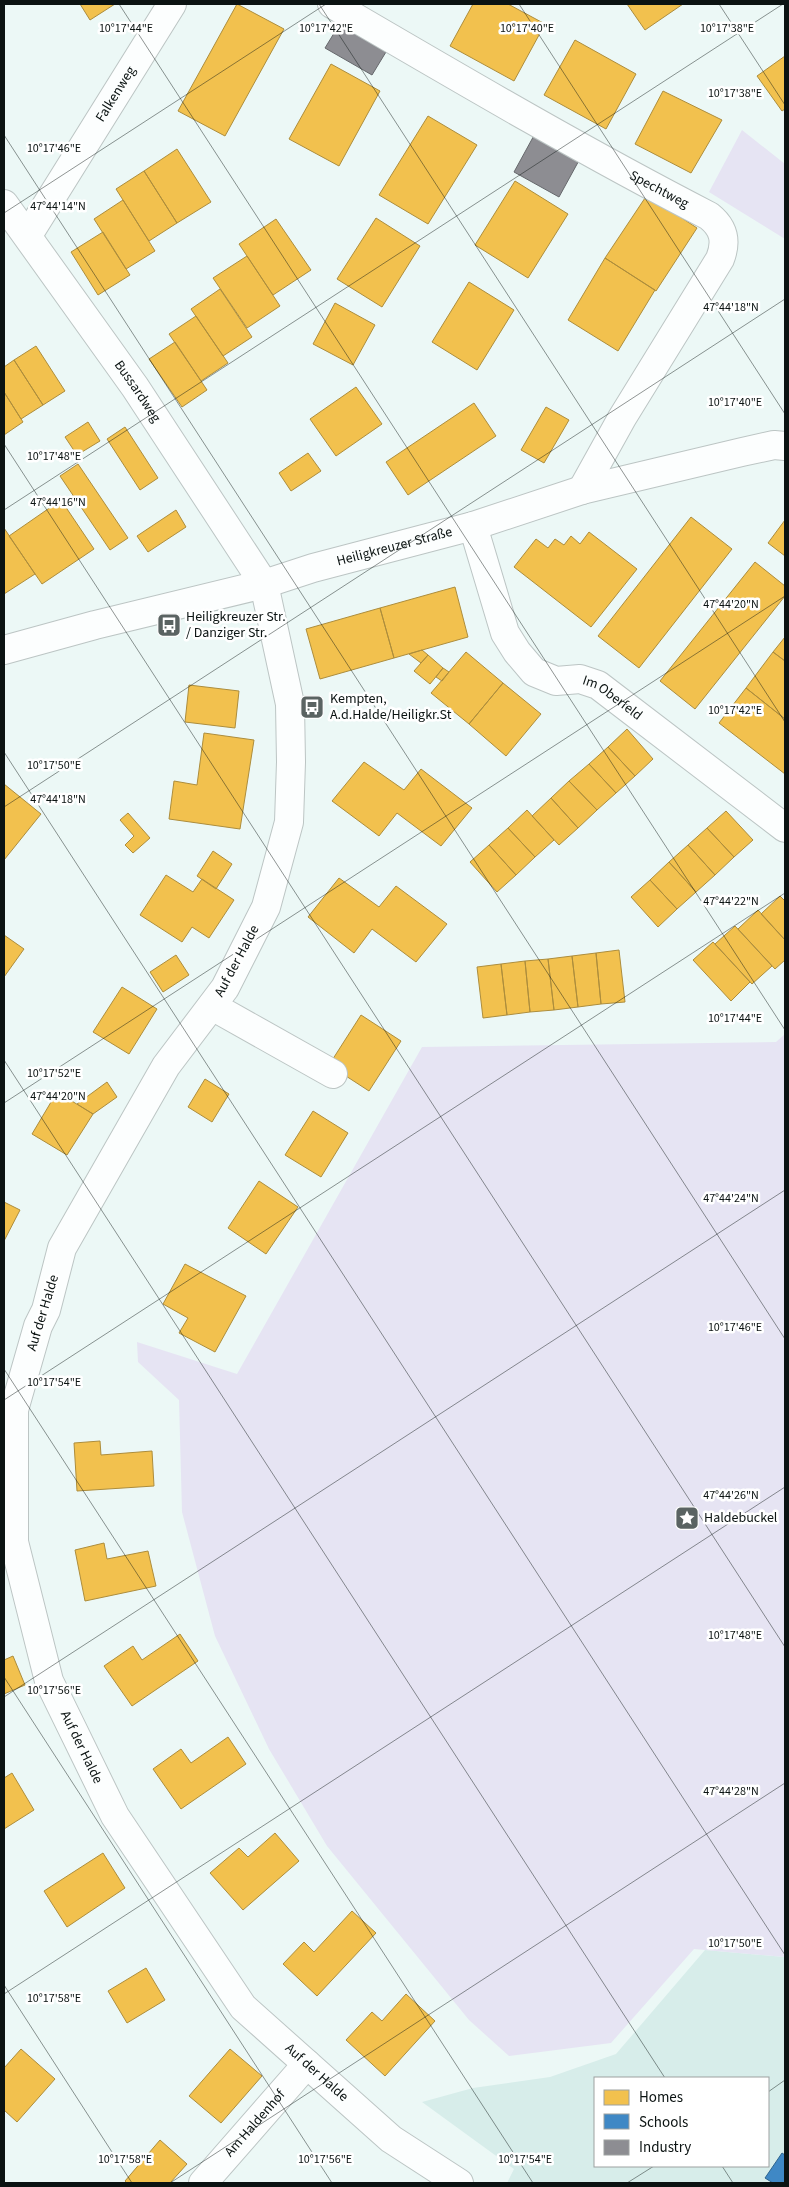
<svg xmlns="http://www.w3.org/2000/svg" width="789" height="2187" viewBox="0 0 789 2187" font-family="'Source Sans 3',sans-serif">
  <style>
    .built { fill: #d7edea; fill-rule: evenodd }
    .green { fill: #e6e4f3 }
    .homes { fill: #f2c14e; stroke: #ad8d3c }
    .schools { fill: #3f88c5; stroke: #2f658f }
    .industry { fill: #8d8d92; stroke: #66686c }
    .lines { fill: none; stroke-linecap: round; stroke-linejoin: round }
    .minor-casing { stroke: #bcc5c4; stroke-width: 30 }
    .minor { stroke: #fcfefe; stroke-width: 28 }
    .ticks { fill: none; stroke: #0b1312; stroke-width: 1; stroke-opacity: 0.45 }
    .labels { text-anchor: middle; dominant-baseline: central; stroke-width: 5; stroke-linejoin: round; paint-order: stroke }
    .street-label { font-size: 14px; fill: #0b1312; stroke: #fff }
    .poi-label { font-size: 14px; fill: #0b1312; stroke: #fff; text-anchor: start }
    .ticks-label { font-size: 12px; text-anchor: middle; fill: #0b1312; stroke: #fff; stroke-width: 5; stroke-linejoin: round; paint-order: stroke }
  </style>
  <rect width="100%" height="100%" fill="#ecf8f6"/>
  <path class="built" d="M705,1950l80,7v226h-278l7,-14 -92,-67 51,-14 77,-11 66,-23zM595,2078h173v88h-173z"/>
  <path class="green" d="M742,130l43,34v75l-76,-47z
    M785,1034v923l-91,-8 -83,94 -102,13 -40,-36 -142,-174 -58,-97 -54,-113 -33,-124 -3,-112 -41,-38 -1,-20 100,32 185,-327 354,-5z"/>
  <path class="homes" d="M80,4h35l-25,16z
    M237,4l47,25 -59,107 -47,-25z
    M473,4h35l37,20 -31,57 -64,-35z
    M627,4h56l-38,26z
    M575,40l61,34 -30,55 -62,-34z
    M785,56v53l-3,2 -25,-35z
    M331,64l49,27 -41,75 -50,-27z
    M663,91l59,29 -31,53 -56,-29z
    M428,116l49,29 -49,79 -49,-29z
    M177,149l34,53 -34,21 -33,-52z
    M144,171l33,52 -28,18 -33,-52z
    M515,181l53,33 -40,64 -53,-33z
    M647,195l50,33 -41,63 -51,-33z
    M123,200l32,51 -29,18 -32,-50z
    M376,218l44,28 -38,61 -45,-28z
    M276,219l35,51 -38,25 -34,-51z
    M103,232l27,43 -32,20 -27,-43z
    M247,256l33,50 -33,22 -34,-50z
    M605,258l50,32 -37,61 -50,-31z
    M469,282l45,28 -37,60 -45,-28z
    M220,289l32,48 -29,19 -32,-47z
    M335,303l40,22 -22,40 -40,-21z
    M196,316l32,47 -27,18 -32,-47z
    M175,342l32,48 -25,17 -33,-48z
    M36,346l29,45 -22,14 -29,-45z
    M14,360l29,45 -22,14 -17,-27v-25z
    M356,387l26,37 -46,32 -26,-37z
    M4,392l19,30 -19,13z
    M474,403l22,33 -88,59 -22,-33z
    M546,407l23,13 -25,43 -23,-13z
    M88,422l12,19 -23,14 -12,-18z
    M125,427l33,51 -18,12 -33,-51z
    M308,453l13,18 -30,20 -12,-18z
    M78,464l50,74 -18,12 -50,-74z
    M61,500l33,49 -52,35 -33,-48z
    M176,510l10,17 -38,25 -11,-16z
    M691,517l41,32 -93,119 -41,-32z
    M785,520v36l-17,-13z
    M4,528l31,46 -31,20z
    M589,532l48,37 -46,58 -77,-60 22,-28 12,9 7,-9 9,6 7,-9 9,8z
    M755,562l30,24v10l-90,113 -35,-28z
    M455,587l13,50 -74,21 -14,-50z
    M380,608l14,50 -74,21 -14,-50z
    M785,637v24l-12,-9z
    M422,650l6,5 -7,8 -12,-9z
    M466,652l37,31 -34,41 -38,-31z
    M773,652l12,9v58l-39,-31z
    M428,655l15,13 -13,16 -16,-13z
    M443,668l6,4 -7,9 -6,-4z
    M503,683l38,31 -35,42 -37,-32z
    M189,685l50,6 -4,37 -50,-6z
    M746,688l39,31v55l-66,-51z
    M627,729l26,30 -18,17 -27,-29z
    M204,733l50,7 -14,89 -71,-10 5,-38 23,4z
    M608,747l27,29 -19,17 -27,-29z
    M364,762l40,28 17,-21 51,39 -31,38 -44,-33 -18,23 -47,-35z
    M589,764l27,29 -19,17 -28,-29z
    M569,781l28,29 -19,18 -27,-30z
    M4,784l37,30 -37,46z
    M551,798l27,30 -19,17 -27,-29z
    M527,810l27,30 -19,17 -27,-29z
    M726,811l27,29 -19,17 -27,-29z
    M128,813l22,25 -17,15 -8,-8 9,-9 -14,-16z
    M508,828l27,29 -19,18 -27,-30z
    M707,828l27,29 -19,18 -27,-30z
    M489,845l27,30 -19,17 -27,-30z
    M688,845l27,30 -19,17 -27,-30z
    M213,851l19,13 -16,25 -19,-13z
    M669,862l27,30 -19,17 -27,-29z
    M166,875l27,17 9,-13 32,21 -25,38 -17,-11 -10,15 -42,-27z
    M339,878l40,29 17,-21 51,38 -31,38 -44,-33 -18,24 -46,-36z
    M650,880l27,29 -19,18 -27,-30z
    M780,896l5,5v39l-24,-26z
    M758,910l27,30v20l-10,9 -37,-40z
    M735,926l37,40 -20,18 -37,-40z
    M4,935l20,14 -20,28z
    M713,942l37,40 -19,19 -38,-41z
    M619,950l6,52 -24,2 -5,-51z
    M596,953l5,51 -23,3 -6,-51z
    M176,955l13,20 -26,17 -13,-20z
    M572,956l6,51 -24,3 -6,-51z
    M548,959l6,51 -24,2 -5,-51z
    M525,961l5,51 -23,3 -6,-51z
    M501,964l6,51 -24,3 -6,-51z
    M122,987l35,22 -28,45 -36,-22z
    M361,1015l40,26 -32,50 -40,-26z
    M205,1079l24,15 -17,28 -24,-15z
    M107,1082l10,15 -24,17 -16,-10z
    M57,1092l36,22 -26,41 -35,-21z
    M313,1111l35,22 -27,44 -36,-22z
    M259,1181l39,26 -32,47 -38,-26z
    M4,1202l16,8 -16,31z
    M185,1264l61,32 -31,56 -36,-19 9,-15 -25,-14z
    M100,1441l1,14 51,-4 2,35 -77,5 -3,-48z
    M104,1543l3,16 41,-8 8,35 -71,15 -10,-51z
    M180,1634l18,27 -66,45 -28,-40 29,-20 9,14z
    M13,1656l12,29 -21,9v-34z
    M228,1737l18,27 -65,45 -28,-40 28,-20 10,14z
    M12,1773l22,37 -30,19v-51z
    M275,1833l24,28 -56,49 -33,-37 29,-25 9,9z
    M103,1853l22,35 -58,39 -23,-36z
    M352,1911l24,22 -59,63 -34,-32 21,-22 10,10z
    M146,1968l19,32 -38,23 -19,-32z
    M406,1994l29,27 -50,55 -39,-36 26,-28 10,9z
    M21,2049l34,30 -38,43 -13,-12v-42z
    M230,2049l32,27 -41,47 -32,-27z
    M160,2140l27,24 -17,19h-43l-2,-2z"/>
  <path class="schools" d="M782,2153l3,2v28h-12l-8,-5z"/>
  <path class="industry" d="M342,20l47,27 -17,28 -47,-27z
    M537,130l45,25 -23,42 -45,-25z"/>
  <g class="lines">
    <g class="minor-casing">
      <g id="minor">
        <path id="s1" d="M332,4c125,73 249,146 377,212 15,12 18,25 11,43l-98,159 -40,72"/>
        <path id="s2" d="M4,204l131,183 129,197 26,120 1,58 -2,60 -23,85 -41,81 -59,78 -104,182 -16,62 -8,16 -24,84v132l35,139 66,135 128,191 148,132 68,44"/>
        <path id="s3" d="M28,235l144,-231"/>
        <path id="s4" d="M473,526l32,107 12,19 17,20 22,9 24,-2 18,6 187,143"/>
        <path id="s5" d="M4,650l91,-25 169,-41 49,-16 160,-42 109,-36 160,-38 32,-7 11,1"/>
        <path d="M212,1006l121,68"/>
        <path id="s6" d="M203,2183l104,-119"/>
      </g>
    </g>
    <use href="#minor" class="minor"/>
  </g>
  <path class="ticks" d="M119,4l666,1026M319,4l466,718M519,4l266,410M719,4l66,101M4,135l781,1204M4,213l322,-209M4,444l781,1203M4,510l779,-506M4,752l781,1203M4,807l781,-508M4,1060l661,1018M4,1103l781,-507M4,1369l529,814M4,1400l781,-507M4,1677l328,506M4,1697l781,-507M4,1985l128,198M4,1994l781,-507M768,2092l17,-12M722,2166l11,17M170,2183l615,-400M627,2183l27,-17"/>
  <defs>
    <g id="bus-square" transform="scale(1.25)"><rect x="-9" y="-9" width="18" height="18" rx="4" fill="#5a6362" stroke="#fff"/><path d="M-5-6H5V4H4V6H2V4H-2V6H-4V4H-5ZM-3.5-4V0h7V-4ZM-3.5 1.2v1.5H-2V1.2ZM2 1.2v1.5H3.5V1.2Z" fill="#fff"/></g>
    <g id="sight-square" transform="scale(1.25)"><rect x="-9" y="-9" width="18" height="18" rx="4" fill="#5a6362" stroke="#fff"/><path d="M0-6L1.8-2.2L6-1.7L2.9 1.2L3.7 5.4L0 3.3L-3.7 5.4L-2.9 1.2L-6-1.7L-1.8-2.2Z" fill="#fff"/></g>
  </defs>
  <g fill-rule="evenodd">
    <use href="#bus-square" x="169" y="625"/>
    <use href="#bus-square" x="312" y="707"/>
    <use href="#sight-square" x="687" y="1518"/>
  </g>
  <g class="labels">
    <g class="street-label">
      <text stroke="none"><textPath href="#s3" startOffset="166">Falkenweg</textPath></text>
      <text stroke="none"><textPath href="#s1" startOffset="376">Spechtweg</textPath></text>
      <text stroke="none"><textPath href="#s2" startOffset="230">Bussardweg</textPath></text>
      <text stroke="none"><textPath href="#s5" startOffset="404">Heiligkreuzer Straße</textPath></text>
      <text stroke="none"><textPath href="#s4" startOffset="246">Im Oberfeld</textPath></text>
      <text transform="translate(237 961) rotate(-62)">Auf der Halde</text>
      <text transform="translate(43 1313) rotate(-73)">Auf der Halde</text>
      <text stroke="none"><textPath href="#s2" startOffset="1706">Auf der Halde</textPath></text>
      <text stroke="none"><textPath href="#s2" startOffset="2111">Auf der Halde</textPath></text>
      <text stroke="none"><textPath href="#s6" startOffset="79">Am Haldenhof</textPath></text>
    </g>
    <g class="poi-label">
      <text x="186" y="617">Heiligkreuzer Str.<tspan x="186" dy="16">/ Danziger Str.</tspan></text>
      <text x="330" y="699">Kempten,<tspan x="330" dy="16">A.d.Halde/Heiligkr.St</tspan></text>
      <text x="704" y="1518">Haldebuckel</text>
    </g>
  </g>
  <g class="ticks-label">
    <text x="126" y="32">10°17'44"E</text>
    <text x="326" y="32">10°17'42"E</text>
    <text x="527" y="32">10°17'40"E</text>
    <text x="727" y="32">10°17'38"E</text>
    <text x="735" y="97">10°17'38"E</text>
    <text x="54" y="152">10°17'46"E</text>
    <text x="58" y="210">47°44'14"N</text>
    <text x="731" y="311">47°44'18"N</text>
    <text x="735" y="406">10°17'40"E</text>
    <text x="54" y="460">10°17'48"E</text>
    <text x="58" y="506">47°44'16"N</text>
    <text x="731" y="608">47°44'20"N</text>
    <text x="735" y="714">10°17'42"E</text>
    <text x="54" y="769">10°17'50"E</text>
    <text x="58" y="803">47°44'18"N</text>
    <text x="731" y="905">47°44'22"N</text>
    <text x="735" y="1022">10°17'44"E</text>
    <text x="54" y="1077">10°17'52"E</text>
    <text x="58" y="1100">47°44'20"N</text>
    <text x="731" y="1202">47°44'24"N</text>
    <text x="735" y="1331">10°17'46"E</text>
    <text x="54" y="1386">10°17'54"E</text>
    <text x="731" y="1499">47°44'26"N</text>
    <text x="735" y="1639">10°17'48"E</text>
    <text x="54" y="1694">10°17'56"E</text>
    <text x="731" y="1795">47°44'28"N</text>
    <text x="735" y="1947">10°17'50"E</text>
    <text x="54" y="2002">10°17'58"E</text>
    <text x="125" y="2163">10°17'58"E</text>
    <text x="325" y="2163">10°17'56"E</text>
    <text x="525" y="2163">10°17'54"E</text>
  </g>
  <rect width="789" height="2187" fill="none" stroke="#0b1312" stroke-width="10"/>
  <rect x="594" y="2077" width="175" height="90" fill="#ffffff" stroke="#9da1a0"/>
  <rect x="604" y="2090" width="25" height="15" fill="#f2c14e" stroke="#9da1a0"/>
  <text x="639" y="2102" font-size="15" fill="#0b1312">Homes</text>
  <rect x="604" y="2114" width="25" height="15" fill="#3f88c5" stroke="#9da1a0"/>
  <text x="639" y="2127" font-size="15" fill="#0b1312">Schools</text>
  <rect x="604" y="2140" width="25" height="15" fill="#8d8d92" stroke="#9da1a0"/>
  <text x="639" y="2152" font-size="15" fill="#0b1312">Industry</text>
</svg>
